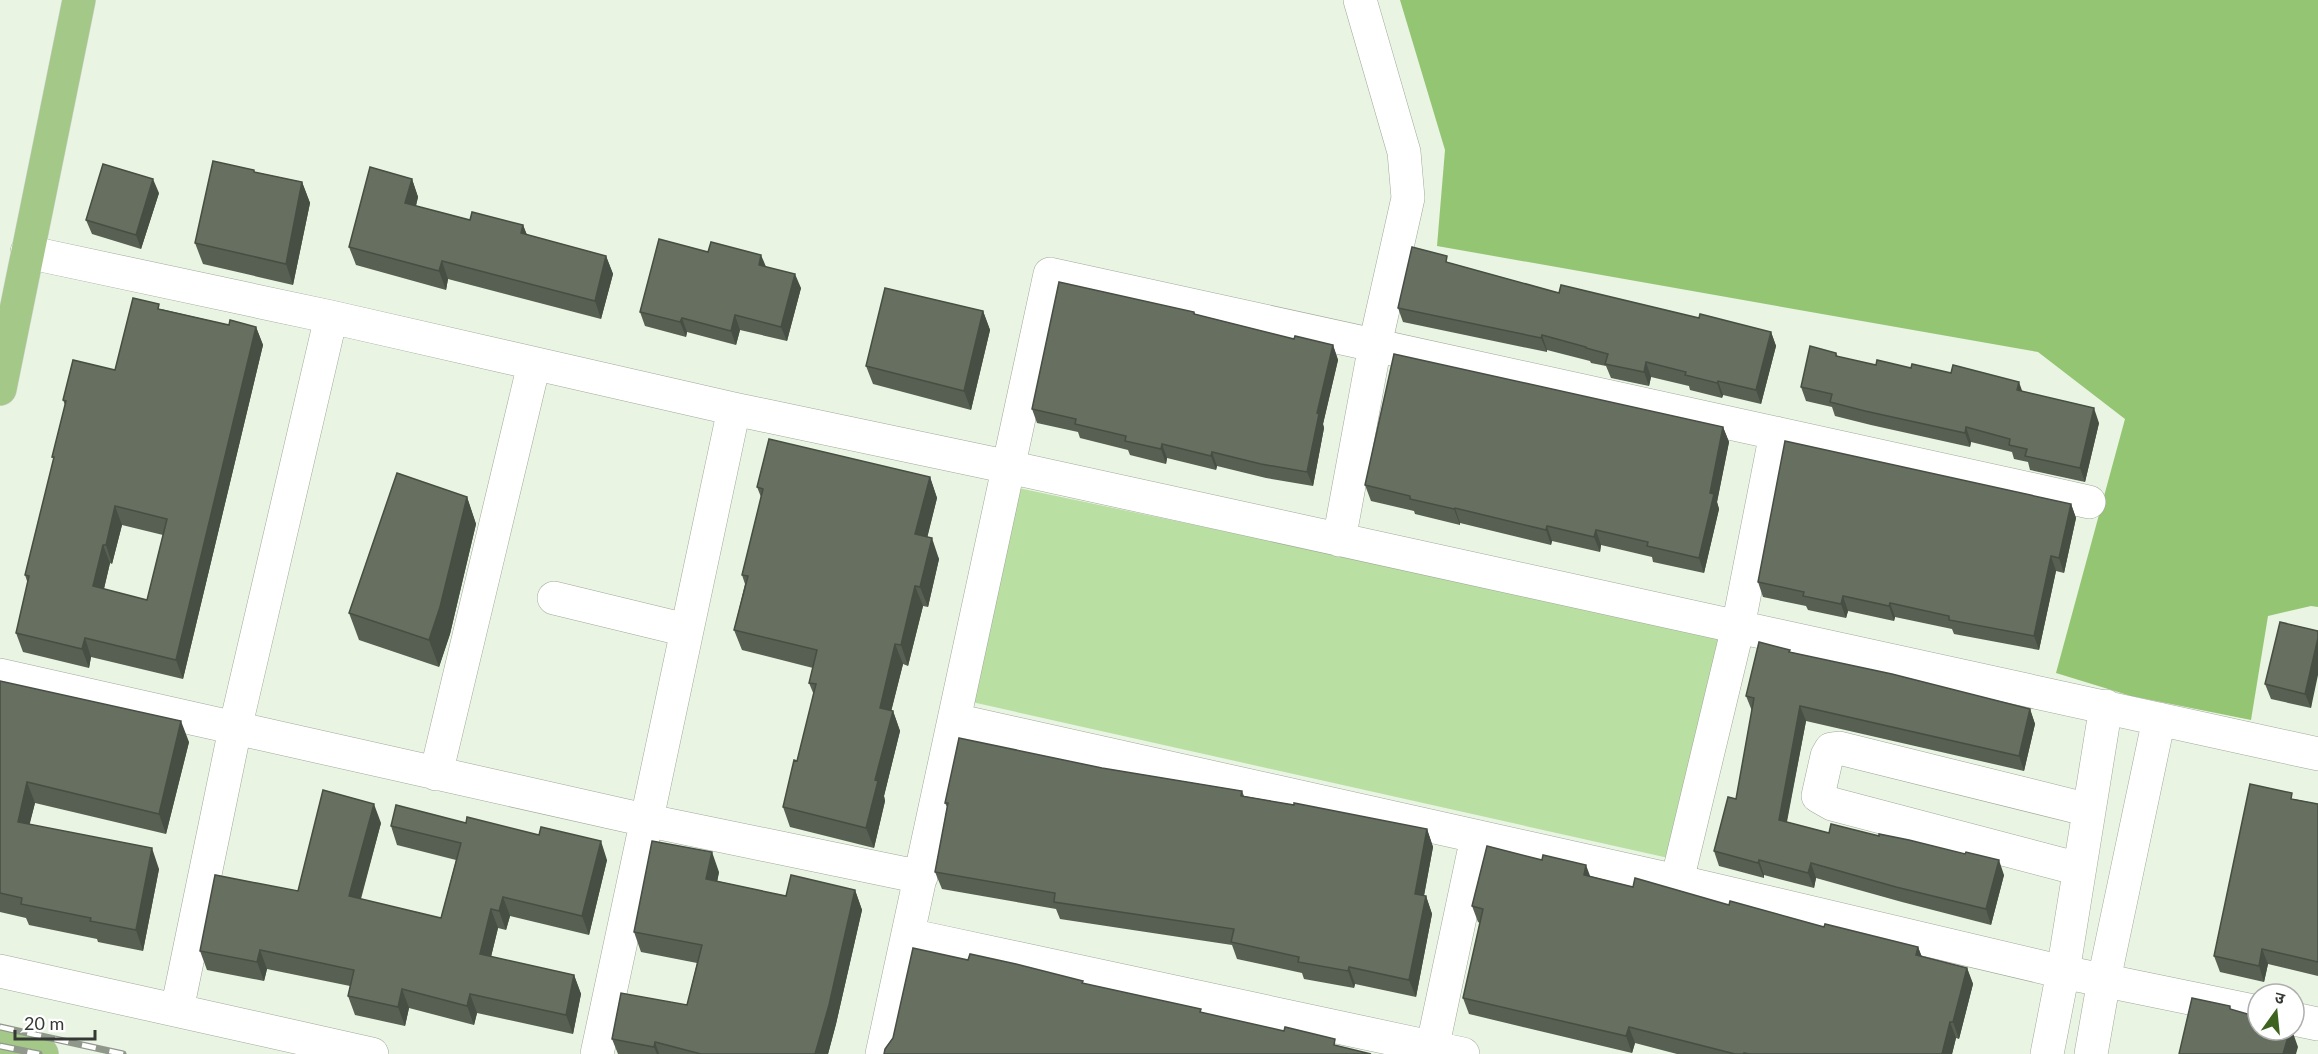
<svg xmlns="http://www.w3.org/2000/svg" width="2318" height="1054" viewBox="0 0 2318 1054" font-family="Lato,'Noto Sans Devanagari',sans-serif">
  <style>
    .green { fill: #b9dfa2 }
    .forest { fill: #94c573 }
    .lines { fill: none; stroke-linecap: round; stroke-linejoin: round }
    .minor-casing { stroke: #9fa999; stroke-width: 34 }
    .major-casing { stroke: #d7d7d6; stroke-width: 34 }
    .minor { stroke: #fff; stroke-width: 33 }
    .major { stroke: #a4c888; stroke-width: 33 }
    .rail-casing { stroke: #90988c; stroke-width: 7 }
    .rail { stroke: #fff; stroke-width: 4.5; stroke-dasharray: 14; stroke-linecap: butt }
    .wall { fill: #585f53; fill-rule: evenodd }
    .shaded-wall { fill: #474e43 }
    .building { fill: #666f60; stroke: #474e43; stroke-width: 1.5; fill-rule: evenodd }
  </style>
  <rect width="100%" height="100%" fill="#e9f4e3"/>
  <path class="green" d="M999,484l726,152 -52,223 -719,-161z"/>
  <path class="forest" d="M1400,0h918v607l-7,-1 -43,10 -17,104 -120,-24 -75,-23 69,-254 -87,-67 -601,-106 8,-96z"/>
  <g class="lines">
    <g class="minor-casing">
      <path id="minor" d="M27,252l304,65 403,92 275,58 1309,287
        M1339,540l36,-195 33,-147 -4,-46 -44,-152
        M554,598l132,32
        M0,675l645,145 276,57
        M955,720l722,161 386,91 195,40
        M436,774l98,-410
        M2079,869l-247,-65 -14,-8 9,-40 4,-7 8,-1 250,62
        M1677,881l61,-254 38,-194
        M909,935l554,119
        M0,971l372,83
        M177,1010l58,-281 96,-412
        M2294,1019l24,5
        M597,1054l137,-645
        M882,1054l168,-780 1039,228
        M1431,1054l46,-217
        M2047,1054l16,-82 43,-266
        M2091,1054l13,-74 55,-261"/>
    </g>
    <g class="major-casing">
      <path id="major" d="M0,389l79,-389
        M0,1045l42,9"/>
    </g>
    <use href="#minor" class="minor"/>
    <use href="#major" class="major"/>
    <g class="rail-casing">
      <path id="rail" d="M0,1027l123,27
        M0,1046l39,8"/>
    </g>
    <use href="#rail" class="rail"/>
  </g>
  <path class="wall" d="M255,172l47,10 8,21 -17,82 -90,-21 -8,-21z
    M412,179l6,18 -2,9 54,14 53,5 4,10 79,21 7,18 -12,45 -153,-40 -2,11 -90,-25 -7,-18z
    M159,193l-18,56 -49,-15 -6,-14z
    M708,252l57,14 36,22 -14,53 -47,-11 -4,15 -49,-13 -1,5 -41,-11 -5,-14z
    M1450,263l109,30 212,39 5,14 -15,58 -38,-9 -1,3 -32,-8 -1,-4 -38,-9 -2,9 -38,-8 -5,-12 -15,-3 -1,-2 -43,-11v2l-144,-30 -5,-14z
    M161,309l68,16 27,2 7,18 -80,334 -92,-22 -2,11 -66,-16 -7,-19 12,-49 -3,-9 29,-115 -2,-3 13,-52 -2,-5 52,-30zM122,525l41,10 -16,65 -43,-11 6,-26 2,1z
    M983,311l7,19 -19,80 -98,-26 -7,-18z
    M1194,312l1,2 99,25 39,6 5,15 -15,64 1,4 -11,58 -47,-8 -49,-12 -1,4 -49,-12 -1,6 -36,-9 -2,-5 -48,-12 -2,-6 -41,-9 -5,-14z
    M1836,353l2,4 38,8 35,3 111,24 77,31 -14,59 -55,-12 -2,-8 -14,-3 -2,-7 -41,-10 -1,5 -99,-22 -36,-9 -3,-9 -26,-6 -5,-14z
    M1723,427l6,15 -12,60 2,7 -15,64 -51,-11 -1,-5 -51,-12 -1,7 -48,-11 -1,4 -91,-22v2l-45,-11 -1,-3 -43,-10 -6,-16z
    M930,477l7,21 -10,39 12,22 -11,48 -5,-1 -15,60 -5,-2 -12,47h2l7,20 -16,65 1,5 -11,47 -84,-21 -7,-20 14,-46 17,-66 -5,-12 4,-15 -71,-18 -8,-20 11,-46 -3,-9 19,-78 -4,-10z
    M467,497l9,27 -26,110 -11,33 -80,-27 -10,-27z
    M2071,504l5,14 -12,55 -8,-2 -17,79 -85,-16 -2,-5 -57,-12 -1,4 -46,-10 -2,7 -38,-8 -2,-4 -43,-9 -5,-15z
    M2318,631l-7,77 -40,-9 -6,-15z
    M1791,652l239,57 5,15 -11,47 -218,-50 -19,101 42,11 175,42 -13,50 -89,-23 -86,-24 -2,10 -50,-13v3l-45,-12 -5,-15 22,-52 16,-88 -6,-15z
    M0,681l189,61 -23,92 -131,-31 -6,22 130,44 -16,82 -45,-9 -1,-3 -68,-14 -3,-7 -26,-6z
    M1102,768l140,23 2,5 183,33 6,18 -9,49h2l6,18 -16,83 -61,-13 -1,4 -50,-9 -2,-6 -65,-14 -5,-14 -172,-26 -4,-10 -114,-20 -7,-17 12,-65 -2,-4z
    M2294,799l24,5v172l-50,-12 -4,18 -44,-10 -6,-16z
    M381,823l-20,76 80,19 15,-58 -59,-15 -6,-19 216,34 -18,75 -79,-19 -4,14 -8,-2 -7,29 83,18 7,19 -8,40 -96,-21 -3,12 -65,-17 -4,18 -50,-11 -7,-19 2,-10 -83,-17 -3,12 -57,-11 -7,-19 98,-60z
    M1542,860l48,16 43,11 96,18 95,22 94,20 4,10 45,11 6,16 -14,55 -3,-1 -4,16h-275l-42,-11 -3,10 -163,-39 -6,-16 17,-75 -2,-1 -6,-16z
    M719,872l-2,9 69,15 69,-6 7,20 -26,114 -8,30h-210l-6,-15 75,-34 10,-42 -56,-11 -7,-20z"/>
  <path class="shaded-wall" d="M153,179l6,14 -18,56 -5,-14z
    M412,179l6,18 -6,24 -7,-18z
    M302,182l8,21 -17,82 -7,-21z
    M523,225l7,18 -9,-10z
    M761,255l6,14 -8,-4z
    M606,256l7,18 -12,45 -6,-18z
    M442,261l6,18 -2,11 -7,-19z
    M795,274l6,14 -14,53 -6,-14z
    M983,311l7,19 -19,80 -7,-19z
    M735,315l5,15 -4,15 -5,-14z
    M682,318l5,14 -1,5 -6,-15z
    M256,327l7,18 -80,334 -7,-19z
    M1771,332l5,14 -15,58 -5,-14z
    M1542,335l5,15v2l-6,-14z
    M1333,345l5,15 -15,64 1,4 -11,58 -6,-14 10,-59z
    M1646,362l5,15 -2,9 -5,-14z
    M1718,381l5,14 -1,3 -5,-15z
    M2019,382l5,14 -7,-6z
    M2094,408l5,15 -14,59 -5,-14z
    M1723,427l6,15 -12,60 2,7 -15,64 -5,-15 11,-65z
    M1966,427l5,15 -1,5 -5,-14z
    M1162,444l5,14 -1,6 -5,-15z
    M1212,452l5,14 -1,4 -5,-14z
    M930,477l7,21 -14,57 -8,-21z
    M467,497l9,27 -26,110 -11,33 -10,-27z
    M2071,504l5,14 -12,55 -5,-15z
    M115,506l7,19 -10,39 -6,-19z
    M1455,508l5,15v2l-6,-16z
    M1547,526l5,15 -1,4 -5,-15z
    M1596,530l5,15 -1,7 -6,-15z
    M932,538l7,21 -11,48 -8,-20z
    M103,545l7,18 -10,42 -7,-19z
    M2051,556l5,15 -17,79 -5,-14z
    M915,586l8,20 -15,60 -7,-21z
    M1843,596l5,15 -2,7 -5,-14z
    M1890,603l5,14 -1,4 -5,-15z
    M85,638l6,19 -2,11 -7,-19z
    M2318,638v37l-7,33 -6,-14z
    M895,644l8,20 -16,64 -7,-20z
    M1800,706l6,15 -22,114 -5,-15z
    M2030,709l5,15 -11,47 -5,-15z
    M893,711l7,20 -16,65 1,5 -11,47 -8,-20 9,-48z
    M181,721l8,21 -23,92 -7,-20z
    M27,782l8,21 -10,40 -7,-21z
    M374,804l7,19 -25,92 -7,-19z
    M1427,829l6,18 -12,64 -6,-17z
    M601,841l6,19 -18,75 -7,-19z
    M152,848l7,21 -16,82 -7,-21z
    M712,852l7,20 -5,27 -8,-20z
    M1759,860l5,15v3l-6,-15z
    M1999,860l5,15 -13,50 -5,-16z
    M1811,863l5,15 -2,10 -6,-15z
    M1586,865l6,16 -8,-6z
    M855,890l7,20 -26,114 -8,30h-13z
    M1426,896l6,18 -16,83 -7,-17z
    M503,897l7,19 -4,14 -7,-19z
    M491,909l7,19 -11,45 -7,-19z
    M1918,947l6,16 -8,-8z
    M2262,949l6,15 -4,18 -5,-16z
    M260,950l7,19 -3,12 -7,-19z
    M1349,967l6,17 -1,4 -6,-17z
    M1967,968l6,16 -14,55 -6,-17z
    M574,975l7,19 -8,40 -7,-19z
    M402,989l7,19 -4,18 -7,-19z
    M470,994l7,19 -3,12 -7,-19z
    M1950,1022l6,16 -4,16h-10z
    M1629,1027l6,16 -3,10 -6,-17z
    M2290,1030h2l6,17 -2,7h-13z
    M655,1042l4,12h-2l-3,-7z"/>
  <path class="building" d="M213,161l41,9v2l48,10 -16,82 -91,-21z
    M103,164l50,15 -17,56 -50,-15z
    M370,167l42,12 -7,24 65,17 2,-8 51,13 -2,8 85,23 -11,45 -153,-40 -3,10 -90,-24z
    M659,239l49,13 3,-10 50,13 -2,10 36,9 -14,53 -46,-12 -4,16 -49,-13 -2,4 -40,-10z
    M1412,247l35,9 -1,6 113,31 2,-8 138,33 1,-4 71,18 -15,58 -38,-9 -1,2 -32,-8 1,-3 -40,-10 -2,10 -39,-8 3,-10 -22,-6v-1l-44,-12 -1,3 -143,-30z
    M1059,282l135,30v2l100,25 1,-3 38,9 -16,68 2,1 -12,58 -46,-8 -49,-12 -1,4 -49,-12 -1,5 -36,-8 1,-5 -51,-12 1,-5 -44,-10z
    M885,288l98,23 -19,80 -98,-25z
    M133,298l26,6 -1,5 71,16 1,-5 26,7 -80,333 -91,-22 -3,11 -66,-16 13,-57 -4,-1 29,-118h-2l14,-56 -3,-1 10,-40 42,10zM115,506l52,13 -20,81 -54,-14 10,-41h3z
    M1810,346l26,7v3l40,9 1,-5 34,8 1,-4 39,9 2,-8 66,17 -2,8 77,18 -14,60 -55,-12 2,-7 -18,-4 1,-6 -44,-12 -1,6 -100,-22 -35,-9 2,-8 -31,-7z
    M1394,354l329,73 -13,66 4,1 -15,64 -52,-12 1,-4 -52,-12 -2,7 -47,-11 -1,4 -91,-22 -1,1 -44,-10v-3l-45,-11z
    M769,439l161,38 -15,57 17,4 -12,49 -5,-1 -14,59 -6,-1 -15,64 13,3 -18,69 3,1 -12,47 -83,-21 11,-47 3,1 19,-77 -7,-1 8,-33 -83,-20 14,-54 -6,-1 21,-86 -6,-2z
    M1785,441l286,63 -12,54 -8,-2 -17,80 -85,-16v-4l-59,-13 -1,3 -46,-10 -2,8 -38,-8 1,-4 -46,-10z
    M397,473l70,24 -27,110 -11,33 -80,-27z
    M2280,622l38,9v7l-13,56 -40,-10z
    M1759,642l31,8 -1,2 103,22 138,35 -11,47 -219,-50 -21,114 50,13 2,-9 48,12v-2l30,6 56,14 1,-2 33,8 -13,49 -90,-22 -85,-24 -3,10 -49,-13 -1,3 -44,-12 14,-54 8,2 18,-101 -8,-2z
    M0,681l181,40 -22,93 -132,-32 -9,40 134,26 -16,82 -46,-9 1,-3 -70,-14 1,-6 -22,-5z
    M959,738l143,30 140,23 -1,5 53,9v-2l133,26 -12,65 11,2 -17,84 -60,-13 -1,4 -50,-9 1,-5 -68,-15 3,-13 -180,-27 1,-9 -120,-21 13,-69h-3z
    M2250,784l42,9 -1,6 27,5v158l-56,-13 -3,17 -45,-10z
    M323,790l51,14 -25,92 92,22 20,-75 -70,-17 5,-21 70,18 1,-6 72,18 2,-8 60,14 -19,75 -79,-19 -4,14 -8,-2 -11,45 94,21 -8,40 -96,-21 -3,12 -65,-17 -4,18 -50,-11 6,-26 -94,-20 -3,12 -57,-11 15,-76 83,16z
    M652,841l60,11 -6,27 80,17 5,-21 64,15 -26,115 -14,49h-114l-46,-12 -1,5 -42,-8 9,-46 66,12 15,-60 -68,-13z
    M1487,846l55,14 1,-5 43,10 -2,10 49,12 2,-9 94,27 1,-4 94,26 1,-3 93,23 -2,8 51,13 -14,54h-3l-8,32h-192l-6,-1v1h-9l-106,-27 -3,9 -163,-38 20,-89 -11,-3z
    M913,948l55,12 2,-6 46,10 67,17 -1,2 119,26 -1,3 84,19 1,-4 50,12 -1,6 37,9h-487l1,-5 8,-11z
    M2192,998l38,8v3l28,8v13h32l-7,24h-104z"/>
  <g transform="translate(2276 1012) rotate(15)"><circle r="28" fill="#ffffff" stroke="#aeb0ad" stroke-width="1.5"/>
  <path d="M0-4.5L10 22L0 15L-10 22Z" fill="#3d631e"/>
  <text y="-9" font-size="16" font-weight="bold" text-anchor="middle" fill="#353933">उ</text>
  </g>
  <path d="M15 1030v9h80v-9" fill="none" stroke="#353933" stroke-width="3"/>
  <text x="24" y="1030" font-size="18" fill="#353933" stroke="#ffffff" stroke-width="4.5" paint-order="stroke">20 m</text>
</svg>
